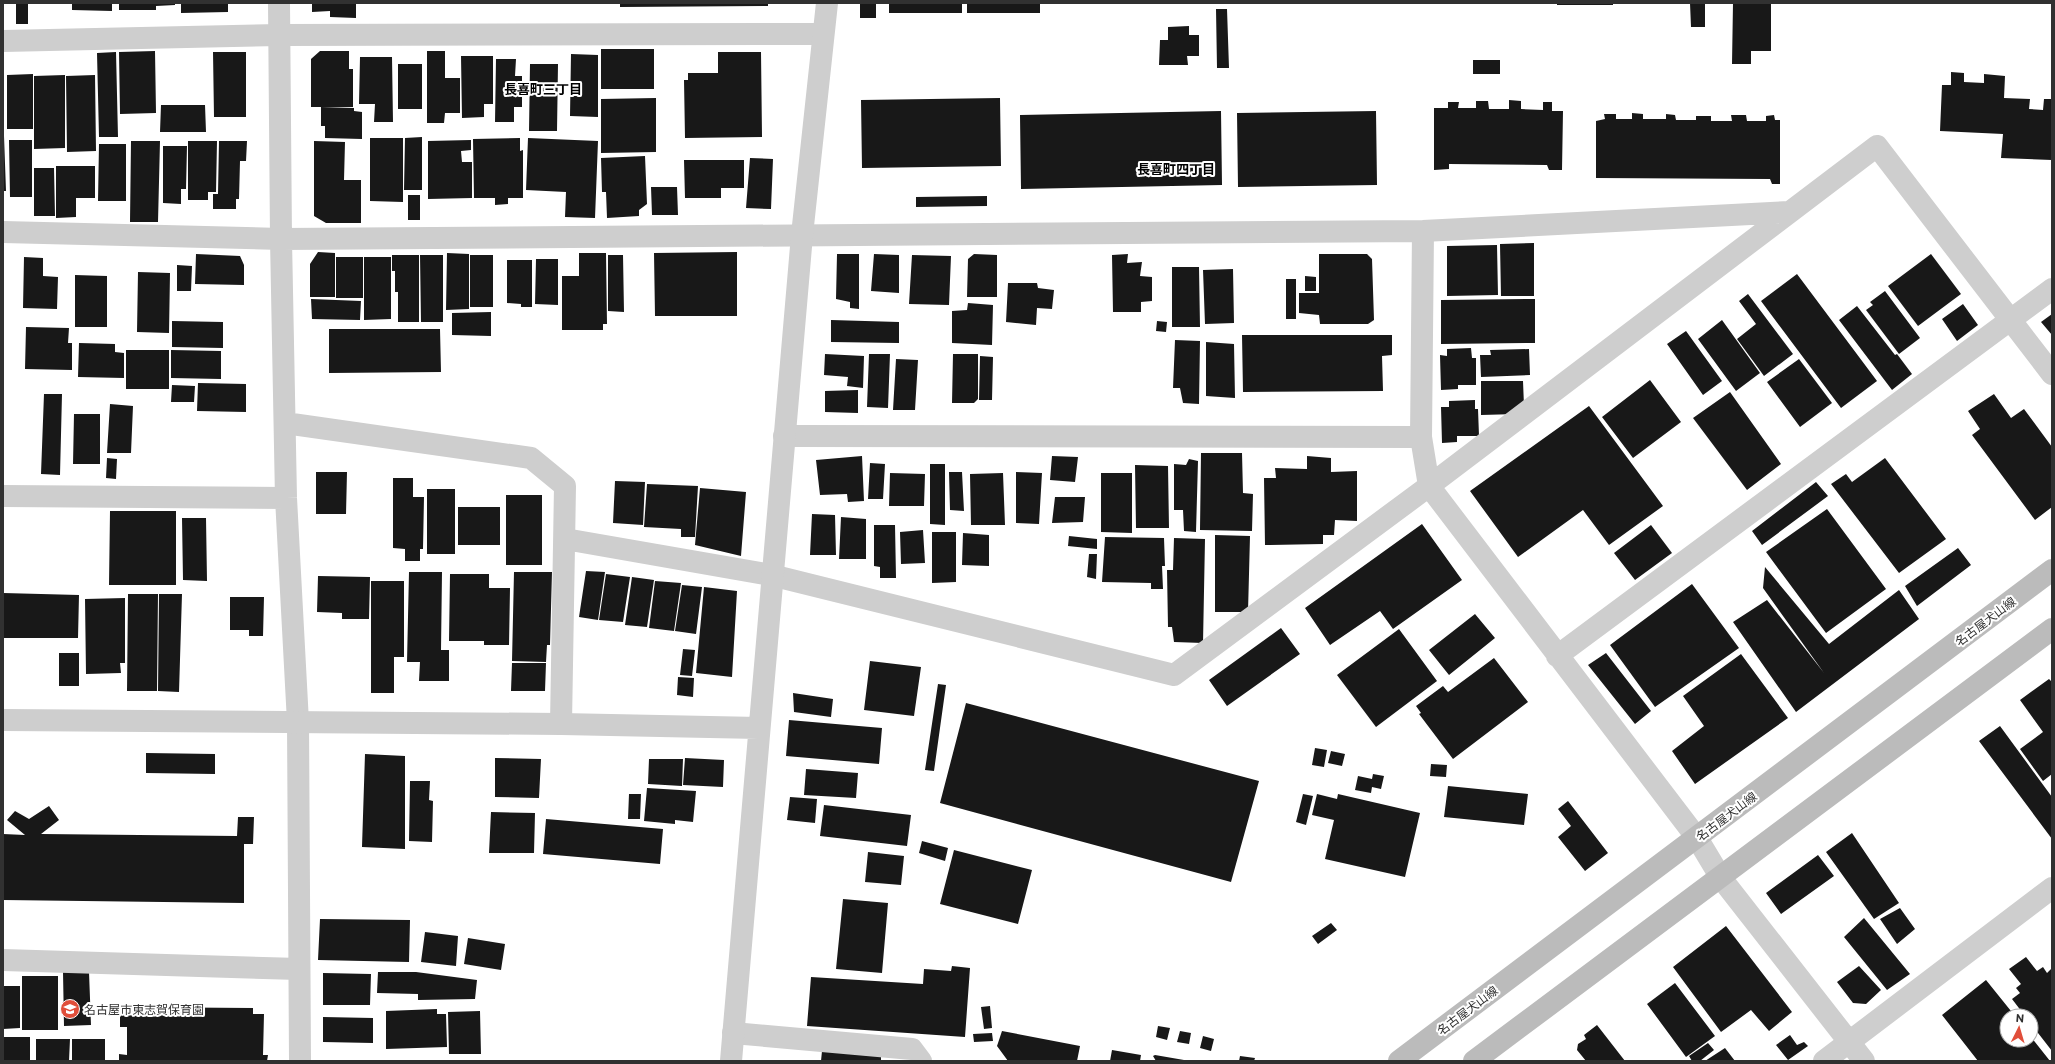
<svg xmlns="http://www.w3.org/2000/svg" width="2055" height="1064" viewBox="0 0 2055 1064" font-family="Commissioner,'Noto Sans JP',sans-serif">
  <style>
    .building { fill: #181818 }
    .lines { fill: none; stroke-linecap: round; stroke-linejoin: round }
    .minor { stroke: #cecece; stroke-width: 22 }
    .tertiary { stroke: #cecece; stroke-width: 22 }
    .secondary { stroke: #bbb; stroke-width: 22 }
    .labels { text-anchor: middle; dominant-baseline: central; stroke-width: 4; stroke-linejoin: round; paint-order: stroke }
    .street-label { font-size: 12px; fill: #313131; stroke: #fff }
    .poi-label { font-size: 12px; fill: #313131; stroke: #fff; text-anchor: start }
    .neighbourhood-label { font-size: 13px; font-weight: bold; fill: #000; stroke: #fff }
  </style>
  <rect width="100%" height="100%" fill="#fff"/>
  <path class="building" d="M16,3h12v21h-12z
    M72,3h40v8l-40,-1z
    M119,3h56v2l-19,1v4h-37z
    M181,3h47v9l-47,1z
    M312,3h44v15l-26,-1v-6l-18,1z
    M620,3h148v3l-148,1z
    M860,3h16v15h-16z
    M889,3h73v10h-73z
    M967,3h73v10h-73z
    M1557,3h56v2h-56z
    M1690,3h15v24h-14z
    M1733,3h38v48h-20v13h-19z
    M1216,9h11l2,59h-12z
    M1189,26v9h10v21h-12l1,9h-29l1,-25h8v-13z
    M601,49h53v40h-53z
    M155,51l1,62 -36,1 -1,-62z
    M320,51h29v18h4v38h-42v-48z
    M427,51h18v27h15v35h-15l-1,10h-17z
    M116,52l2,85h-19l-2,-84z
    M213,52h33v65h-32z
    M718,52h43l1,85 -77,1 -1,-58h4v-7h30z
    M571,54l27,1v62l-28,-1z
    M461,56h32v48h-9v13l-22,1z
    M360,57h32l1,65h-19l1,-18h-16z
    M496,59h20l-1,17h7v31h-8v15h-19z
    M1473,60h27v14h-27z
    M398,64h24v45h-24z
    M530,64h28l-1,67h-28z
    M1951,72l13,1v9l20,1v-9l21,2 -1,22 26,1 -1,10 14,1 1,-11h8v61l-51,-2 2,-24 -63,-3 2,-46h9z
    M33,74v55h-26v-54z
    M65,75v73l-31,1v-73z
    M95,75l1,76 -29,1 -1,-76z
    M656,98v54l-55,1v-54z
    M1000,98l1,68 -139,2 -1,-68z
    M1509,100l12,1v8l22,1v-8h9v9h11l-1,59h-13l-2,-5 -98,-1v5l-15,1v-62h14v-6h11l-1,6h18v-7h12l1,8h20z
    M161,105h44l1,27h-46z
    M321,107l33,1v3l8,1v27l-37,-1v-12h-4z
    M1221,111l1,74 -201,4 -1,-74z
    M1376,111l1,74 -139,2 -1,-74z
    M1632,113l11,1v5h23v-5l9,1 1,5h20v-4h15v5h21l-1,-6h15l1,6h19v-5l8,-1 1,5h5v64h-8l-2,-5 -174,-1v-57l9,-2 -1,-5h12v5h16z
    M3,136h1l2,55h-3z
    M422,137v53h-18l1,-52z
    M370,138h33v64l-33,-1z
    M520,138v13l3,-1v48h-15v6l-13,1v-7h-21l-1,-59z
    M528,138l70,3 -3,77 -30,-1 1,-25 -40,-2z
    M9,140h23v57h-22z
    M471,140v10l-10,1 1,11h10v36l-44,1v-58z
    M131,141h29l-2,81h-28z
    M188,141h29l-1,51h-8v8h-20z
    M219,141h28l-1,20h-6l-1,38h-3v10h-23v-15h5z
    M314,141l31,1 -1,38h17v43h-35l-12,-7z
    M99,144h27v57h-28z
    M163,146h24l-1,43h-5v15l-18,-1z
    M645,156l2,48 -8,6v6l-32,2 -1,-26h-4l-1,-34z
    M750,158l23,1 -2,50 -25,-1z
    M684,160h60v28h-23v10h-36z
    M56,166h39v32h-19v19l-20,1z
    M34,168h20l1,48h-21z
    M651,187h26l1,28h-26z
    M408,195h12v25h-12z
    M987,196v10l-71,1v-10z
    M1534,243v53h-33l-1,-52z
    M1497,245l1,50 -51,1v-50z
    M318,252l17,1v44h-25v-33z
    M737,252v64h-82l-1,-63z
    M447,253l22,1v55l-23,1z
    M579,253h27l1,71h-4v6h-41v-54h17z
    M196,254l44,2 4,9v20l-49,-1z
    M837,254h22v55l-9,-1v-6l-14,-3z
    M874,254l25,1v38l-28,-2z
    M974,254l23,1v42h-30l1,-38z
    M1128,254l-1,9 15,-1 -2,14 12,1v24l-11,1v10h-28l-1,-57z
    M1319,254h48l5,5 2,61 -6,4h-48l-1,-9 -20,-2v-20h20z
    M1931,254l30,40 -43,32 -30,-40z
    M392,255h27v67h-21v-30h-3v-21h-3z
    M420,255h23v67h-22z
    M470,255h23v52h-23z
    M608,255h15l1,57 -16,-1z
    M912,255l39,1 -2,49 -40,-1z
    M24,257l19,1v18l15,1 -1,32 -34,-1z
    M336,257h27v41h-27z
    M364,257h27v62l-27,1z
    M536,259h22v46l-23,-1z
    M507,260h25v47h-11v-3l-14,-1z
    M177,265l15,1 -1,25h-14z
    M1172,267h27l1,60h-28z
    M1233,269l1,54 -29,1 -2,-54z
    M138,272l32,1 -1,60 -32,-1z
    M1797,274l80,107 -36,27 -80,-107z
    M75,275l32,1v51h-32z
    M1305,276l11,1v14h-11z
    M1286,279h10v40h-10z
    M1008,283h29l1,5 16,2 -2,19 -15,-1 -1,17 -30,-3z
    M1885,291l35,47 -21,16 -33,-44 7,-5 -3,-3z
    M1748,294l45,60 -29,22 -27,-37 19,-15 -17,-23z
    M311,299l50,2 -1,19 -48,-1z
    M1535,299v44l-94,1v-44z
    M968,303l25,2 -1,40 -40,-2v-32l15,-1z
    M1963,304l15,21 -21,16 -15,-22z
    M1857,306l38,49 2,-1 15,20 -20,16 -53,-70z
    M491,312v24l-39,-1v-22z
    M2052,314v21l-11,-13z
    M831,320l68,2v21l-68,-1z
    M1722,320l38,53 -24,18 -38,-52z
    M172,321l51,1v26l-51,-1z
    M1157,321l10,1 -1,10 -10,-1z
    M26,327l43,1 -1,15h4v27l-47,-1z
    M329,329h111l1,43 -112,1z
    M1686,331l36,50 -19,14 -36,-51z
    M1242,335h150v20l-10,1 1,35 -140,1z
    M1175,340l25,1 -1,63 -16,-1 -3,-15h-7z
    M1206,342l28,2 1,54 -29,-2z
    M79,343l36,1v8l9,1v25l-46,-1z
    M1471,348l1,10h4v27h-18v4l-17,1 -1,-35 7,1v-7z
    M1529,349l1,26 -49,2 -1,-22h11l-1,-5z
    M126,350h43v39h-43z
    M171,350l50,1v28l-50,-1z
    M825,354l39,2 -1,32 -16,-2 1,-9 -24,-2z
    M869,354h21l-2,54 -21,-1z
    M953,354h25v45l-4,4h-22z
    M980,356l13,1 -1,43h-13z
    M896,359l22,1 -3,50h-22z
    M1799,359l33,44 -32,24 -33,-45z
    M1650,380l31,42 -48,36 -31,-41z
    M1481,381h42l1,25 -7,8 -36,1z
    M198,383l48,1v28l-49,-1z
    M172,385l23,1 -1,16h-23z
    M858,390v23l-33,-1v-21z
    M1730,392l51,72 -34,26 -54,-72z
    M44,394h18l-2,81 -19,-1z
    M1994,394l17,24 13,-9 28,38v60l-17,13 -63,-85 8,-6 -12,-18z
    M1475,400v9h3l1,27h-22v6l-15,1 -1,-36h8v-6z
    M110,404l23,2 -2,47h-24z
    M1589,406l74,100 -54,39 -26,-35 -65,47 -48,-66z
    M74,414h26v50h-27z
    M1201,453h41l1,40 10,1 -1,37 -52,-1z
    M862,456l2,45 -16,1 -1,-8 -27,1 -4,-35z
    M1052,456l26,1 -3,25 -25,-2z
    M1307,456l24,2v14l26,-1v50l-22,-1 -1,15h-11v9l-58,1 -1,-67h12l-1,-10 32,1z
    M107,458l10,1 -1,20 -10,-1z
    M1885,458l61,81 -47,34 -68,-89 15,-10 6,8z
    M1189,459l9,2 -2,71 -12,-1 -1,-21h-9v-46l12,1z
    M870,463l15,1 -2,35h-15z
    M930,464h15v61l-15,-1z
    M1135,465l33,1 1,62h-33z
    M316,472h31l-1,42h-30z
    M949,472h13l2,39 -14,-1z
    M1016,472l26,1 -3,51 -23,-1z
    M890,473l35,1 -1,32h-35z
    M1003,473l2,52h-34l-1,-51z
    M1101,473h31v60l-31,-1z
    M393,478h20v19h11l-1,52h-3v12h-15v-12l-12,-1z
    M615,481l30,1 -2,43 -30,-2z
    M1816,482l12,14 -66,49 -10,-14z
    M647,484l51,2 -3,51h-14v-8l-37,-2z
    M700,488l46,4 -5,64 -46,-11z
    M427,489h28v65h-28z
    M506,495h36v70h-36z
    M1055,497h30l-2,25 -31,1z
    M458,507h42v38h-42z
    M1827,509l59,80 -60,44 -60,-81z
    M110,511h66v74h-67z
    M812,514l23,1 1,40h-26z
    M841,517l25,2v40h-27z
    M182,518h24l1,63 -24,-1z
    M1422,524l40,56 -69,49 -13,-18 -50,34 -25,-37z
    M874,525h21l1,53h-16v-11l-6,-1z
    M1651,525l21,28 -37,27 -21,-27z
    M923,530l2,33 -24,1 -1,-32z
    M932,532h24v50l-24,1z
    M963,533l26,2v31l-27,-1z
    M1215,535l35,1 -2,76h-33z
    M1069,536l28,3v10l-29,-3z
    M1105,537l59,1 1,28h-3l1,23h-12v-6l-49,-1z
    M1174,538l31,1 -2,104 -29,-1 -2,-15h-4l-1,-57h6z
    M1958,548l13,17 -54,41 -12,-20z
    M1089,554h8l-1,25 -9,-2z
    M1765,567l64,77 70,-54 20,29 -123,93 -63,-90 34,-22 57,73 -61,-85z
    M586,571l19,1 -7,48 -19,-3z
    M409,572h33l-1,78h8v31h-30l1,-19h-13z
    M514,572h38l-2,73h-3l-1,17 -34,-1z
    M450,574h39v14h21l-1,57h-25v-4h-35z
    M606,574l24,3 -7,45 -24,-2z
    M318,576l52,1 -1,42h-27v-6l-25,-1z
    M632,577l22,3 -7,47 -22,-2z
    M371,581h33v76h-10v36h-23z
    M655,581l26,2 -7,48 -25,-3z
    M1692,584l47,64 -84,59 -45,-62z
    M682,585l20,2 -6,47 -21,-3z
    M704,587l33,4 -5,86 -36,-4z
    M3,593l76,2 -1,43h-75z
    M128,594h30l-1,97h-30z
    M159,594h23l-3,98 -21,-1z
    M230,597h34l-1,39h-14v-6h-19z
    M125,598v65h-5l1,10 -35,1 -1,-75z
    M1475,614l20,24 -46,37 -20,-25z
    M1281,628l19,26 -73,52 -18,-26z
    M1399,629l38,52 -61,46 -39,-52z
    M683,649l12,1 -3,26 -12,-1z
    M59,653h20v33h-20z
    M1606,653l45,58 -16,13 -47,-59z
    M1741,654l47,64 -93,66 -23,-33 32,-25 -21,-30z
    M1494,658l34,44 -75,57 -34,-45 2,-1 -5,-7 27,-20 5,6z
    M870,661l51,6 -7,49 -50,-6z
    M512,663h34l-1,28h-34z
    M678,677l16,1 -1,19 -16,-2z
    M2049,679l3,3v92l-9,7 -23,-32 23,-17 -23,-32z
    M938,684l8,1 -12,86 -9,-1z
    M793,693l40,6 -2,18 -37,-5z
    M966,703l293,78 -28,101 -291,-79z
    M789,720l93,8 -3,36 -93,-8z
    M2000,726l52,71v42l-73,-98z
    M1315,748l12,2 -3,17 -12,-2z
    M1331,751l14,3 -3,12 -14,-3z
    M146,753l69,1v20l-69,-1z
    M365,754l40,2v93l-43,-2z
    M495,758l46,1 -2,39 -44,-1z
    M685,758l39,2 -1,27 -40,-2z
    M649,759h34l-1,27 -34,-2z
    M1431,764l16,1 -1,12 -16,-1z
    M806,769l52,4 -2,25 -52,-3z
    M1373,774l11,2 -3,13 -9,-2 -1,6 -16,-3 3,-14 14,3z
    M410,781h20l-1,19 4,1 -1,41 -23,-1z
    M1448,786l80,8 -4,31 -80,-8z
    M647,788l49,3 -3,31 -18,-2v4l-31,-3z
    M629,794h12l-1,25h-12z
    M1303,794l10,2 -7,29 -10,-3z
    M1317,794l20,5 1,-5 82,19 -15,64 -80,-18 9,-39 -22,-5z
    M790,797l27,2 -2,24 -28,-3z
    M1568,801l40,52 -23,18 -27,-34 13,-11 -13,-17z
    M824,805l87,10 -4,31 -87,-10z
    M49,806l10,14 -18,14 196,2 1,-19h16l-1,27h-9v59l-241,-3v-66l22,1 -18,-15 8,-9 14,8z
    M491,812l44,1 -1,40h-45z
    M546,819l117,10 -3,35 -117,-10z
    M1852,833l47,70 -25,16 -48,-67z
    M922,841l26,7 -3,13 -26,-8z
    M954,850l78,20 -14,54 -78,-20z
    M868,852l36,4 -3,29 -36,-3z
    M1818,855l16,21 -53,38 -15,-21z
    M843,899l45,4 -6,70 -46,-4z
    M1900,908l15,21 -18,15 -17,-25z
    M1864,918l46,56 -23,16 -43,-53z
    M320,919l90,1 -1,42 -91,-2z
    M1331,923l6,7 -19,14 -6,-8z
    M1726,926l66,86 -23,19 -18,-21 -30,22 -48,-65z
    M425,932l33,4 -2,30 -35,-4z
    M468,938l37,6 -4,26 -37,-6z
    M2026,957l11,14 6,-4 4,6 5,-5v83l-21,-27v-8h-6l-13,-17 8,-6 -4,-5 5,-4 -12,-15z
    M952,966l18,2 -5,69 -158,-11 4,-49 112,7 1,-15 27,2z
    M1859,966l22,24 -15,14 -13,-1 -16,-21z
    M63,972h26l2,53 -27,1z
    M378,972h38l61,8 -2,19 -57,1v-6l-41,-1z
    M323,973l48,1 -1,31h-47z
    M22,976h36v54h-36z
    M1986,980l29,36h-8v24h24v-3l19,24h-72l-36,-46z
    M1675,983l40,53 -29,21 -39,-53z
    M3,986h17v42l-17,1z
    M990,1006l2,22 -8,1 -3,-22z
    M120,1007l133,1v6h11l-1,41h5l-1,6h-148v-7l8,1v-28h-7z
    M437,1009v5h9l1,33 -61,2v-38z
    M480,1011l1,43h-32l-1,-42z
    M323,1017l50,1v25l-50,-1z
    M1597,1025l28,36h-39l-9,-11 1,-6 8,-5 -2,-4z
    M1158,1026l12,2 -3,12 -11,-3z
    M1002,1031l78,15 -3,15h-69l-11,-15z
    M1180,1031l11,2 -2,11 -12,-2z
    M992,1033l1,8 -19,1 -1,-8z
    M1790,1035l7,10 7,-3 4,4 -20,14 -12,-15z
    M1203,1036l11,3 -3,12 -11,-3z
    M3,1037h27v24h-27z
    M36,1039h34l-1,22h-33z
    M72,1039h33v22h-33z
    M1708,1043l6,7 -14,11h-8l-3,-5z
    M1725,1048l10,13h-30z
    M1112,1050l29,5 -1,6h-30z
    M822,1051l59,5v5h-60z
    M1155,1055l29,5v1h-28l-3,-5z
    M1240,1056l15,2 -1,3h-15z"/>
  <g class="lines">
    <path class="minor" d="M279,3l2,236 5,259 12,224 2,339
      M3,41l276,-6 544,-1
      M1423,231l-2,206 8,49 268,352 24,40 143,183
      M3,232l278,7 1142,-8 367,-19
      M285,423l246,35 34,28 -4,238
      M784,436l637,1
      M3,496l283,2
      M565,539l206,36 403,100 255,-189 448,-340 175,228
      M1557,656l495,-367
      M3,960l296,9
      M733,1033l179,16 9,12
      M1824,1061l228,-173"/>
    <path class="tertiary" d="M3,720l558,4 198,4
      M731,1061l71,-826 25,-232"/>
    <path class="secondary" d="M1399,1061l653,-491
      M1474,1061l578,-432"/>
  </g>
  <defs>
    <g id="school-disc" transform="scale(1)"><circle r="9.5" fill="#e04e3a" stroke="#fff"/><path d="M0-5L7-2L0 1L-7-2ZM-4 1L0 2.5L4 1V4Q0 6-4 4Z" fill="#fff"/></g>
  </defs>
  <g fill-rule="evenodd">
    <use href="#school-disc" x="70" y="1009"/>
  </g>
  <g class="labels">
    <g class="street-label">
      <text transform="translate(1985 621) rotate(-37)">名古屋犬山線</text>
      <text transform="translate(1726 816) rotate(-37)">名古屋犬山線</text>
      <text transform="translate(1467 1010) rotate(-37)">名古屋犬山線</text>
    </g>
    <g class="poi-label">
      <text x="84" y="1009">名古屋市東志賀保育園</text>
    </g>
    <g class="neighbourhood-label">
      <text x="543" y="89">長喜町三丁目</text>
      <text x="1176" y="169">長喜町四丁目</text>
    </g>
  </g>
  <rect width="2055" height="1064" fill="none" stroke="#313131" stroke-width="8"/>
  <g transform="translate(2019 1028) rotate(5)"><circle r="19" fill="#ffffff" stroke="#adadad"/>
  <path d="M0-3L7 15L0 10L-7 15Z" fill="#e04e3a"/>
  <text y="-6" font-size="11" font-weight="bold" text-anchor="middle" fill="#313131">N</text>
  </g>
</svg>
